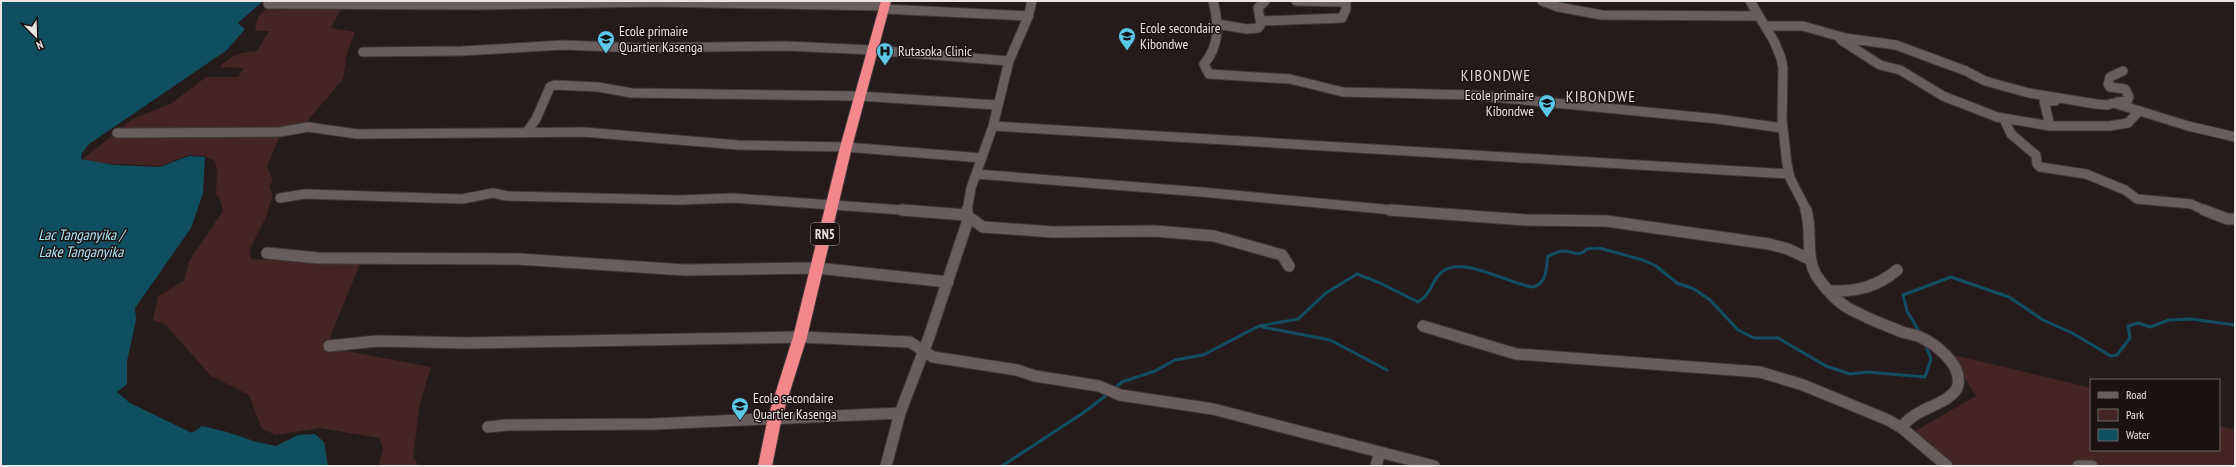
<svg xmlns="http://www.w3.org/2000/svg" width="2236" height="467" viewBox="0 0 2236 467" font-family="'PT Sans Narrow',sans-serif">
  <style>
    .green { fill: #452425 }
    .water { fill: #104f60 }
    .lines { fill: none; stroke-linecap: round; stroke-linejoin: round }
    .stream { stroke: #104f60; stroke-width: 3 }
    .minor-far1-casing { stroke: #3f3737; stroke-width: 11 }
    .minor-casing { stroke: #3f3737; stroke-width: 13 }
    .highway-casing { stroke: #3f3737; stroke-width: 2 }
    .minor-far1 { stroke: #6a5d5d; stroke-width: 9 }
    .minor { stroke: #6a5d5d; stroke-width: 11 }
    .highway { fill: #f4878b; fill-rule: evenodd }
    .labels { text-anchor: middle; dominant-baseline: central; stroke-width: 3; stroke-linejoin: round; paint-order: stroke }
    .shield { fill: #1c1212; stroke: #ada5a5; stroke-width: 1 }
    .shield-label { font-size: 13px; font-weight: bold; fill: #ebe4e4 }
    .poi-label { font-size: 14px; fill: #ebe4e4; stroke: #1c1212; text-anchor: start }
    .water-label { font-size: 15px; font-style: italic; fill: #abe8fd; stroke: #1c1212 }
    .quarter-label { font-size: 16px; letter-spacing: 1px; fill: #e3d4d4; stroke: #1c1212 }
  </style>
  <rect width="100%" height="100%" fill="#261b1b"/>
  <path class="green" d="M270,5h73l-12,23 24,4 -8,21 -4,26 -45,53 -17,1 -14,34 6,14 -4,5 4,8 -7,23 -16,32 1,10 109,5 -34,83 105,20 -11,36 -7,54 6,9h-41l5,-17 -4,-11 -59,-10 -44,7 -14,-6 -13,-34 -38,-19 -45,-51 -13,-5 5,-24 26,-15 5,-20 34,-50 -3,-11 -4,-6 1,-21 -2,-12 -10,-5 -16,-1 -29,11 -62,-3 -15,-4 50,-40 39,-16 34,-26h32l6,-9 -24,-1c12,-13 21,-14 37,-16l12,-20h-12l-2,-5 4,-10z
    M1950,354l141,34v62h128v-25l16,5v36h-279l-41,-35 61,-35z"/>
  <path class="water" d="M1,1h262l-25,22 7,6 -18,21 -138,94 -7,9 -1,6 33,6 46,2 29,-11 16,1 -2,36 -12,35 -56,80 1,12 -9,41v23l-10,8 13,11 62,30 10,-7 25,6 30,10 19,4 22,-11 17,-1 9,8 4,24h-327z"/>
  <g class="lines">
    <path class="stream" d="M1262,327l68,13 57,30
      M1920,333l-13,-22 -4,-16 48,-18 58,20 34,23 29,13 39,23 6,-1 13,-17 -2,-12 10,-3 12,4 19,-7 22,-1 44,6
      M1114,389l8,-7 33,-11 20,-11 28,-5 56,-29 39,-7 28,-26 31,-19 23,9 38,19c15,-9 14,-24 25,-31 22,-15 68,14 90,16 14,-3 13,-19 15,-31 5,-2 10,-5 16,-5 10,0 14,7 23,-2l12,-1 44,12 13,6 21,17 17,6 16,11 28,30 16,8h24l48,28 24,8 18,-2 57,5 6,-18 -6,-15
      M1002,466l81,-53 25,-19"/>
    <g class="minor-far1-casing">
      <path id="minor-far1" d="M1213,1c6,23 7,44 -9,63l5,10 81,5 53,13 130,3 245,24 65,9
        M1296,1l50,1
        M1542,1l16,6 44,8 156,1
        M1750,1l24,40 7,17 2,10 -1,52 5,44 3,14 17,33
        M268,4l208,1 180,-3 228,4
        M884,9l145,7
        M1261,21l81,-3 4,-9v-8
        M1217,24l30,5 11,-1 3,-4 -3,-16 7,-7
        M1765,26h38l42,12 51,7 70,26 19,10 44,12 67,11 11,1 7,-2 74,23 47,11
        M1841,40l39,25 20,5 43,26 54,21 53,9h59l19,-3 11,-12
        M363,52l99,-1 101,-6 76,3 147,-2 86,4 137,11
        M2117,102l10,-1 2,-4 -4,-8 -15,-2 -2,-3 2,-7 13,-6
        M2004,119l7,15 25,21 1,9 3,3 46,7 39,16 12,9 54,5 15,7
        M993,126l796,48
        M2050,126l-6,-25h11
        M117,133l163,-1 28,-5 49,7 227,-2 154,13 108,2 136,11
        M526,133l10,-14 14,-32 5,-2 43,2 34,6 227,3 138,9
        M976,174l225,18 203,19
        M280,198l25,-4 157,5 31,-6 14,3 172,4 54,-2 183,13
        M967,211l4,-23 22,-62 16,-65 19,-44 4,-16"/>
    </g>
    <g class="minor-casing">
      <path id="minor" d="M902,210l64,5 17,12 70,5 102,-1 59,5 68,19 7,11
        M1390,210l136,10 80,1 163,23 19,5 21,10
        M1806,210c7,23 -2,48 12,68 8,11 18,23 30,30 15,8 31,15 47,21 7,4 15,5 23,7 16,7 44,27 40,49 -5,20 -45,22 -56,43l45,38
        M2204,210l23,9h8
        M267,253l51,5 200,1 167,11 132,-2 131,14
        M1830,291c26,1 47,-4 67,-21
        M1423,326l93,28 244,18 43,13 85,35 14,8
        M329,346l48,-5 89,2 334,-6 110,5 23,15 84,13 18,6 64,10 21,9 93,14 221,57
        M488,427l19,-2 147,-1 246,-11
        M886,466l14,-53 29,-76 38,-114v-13
        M1376,466l4,-14
        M2078,466h14"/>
    </g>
    <g class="highway-casing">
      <path id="highway" d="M881,1h10l-39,146 -45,190 -25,80 -10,49h-14l10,-49 25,-80 47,-190z"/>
    </g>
    <use href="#minor-far1" class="minor-far1"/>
    <use href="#minor" class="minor"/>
    <use href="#highway" class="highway"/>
  </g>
  <defs>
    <g id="school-pin" transform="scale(0.9)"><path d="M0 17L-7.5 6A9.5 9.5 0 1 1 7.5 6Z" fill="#5dc7e8" stroke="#1c1212"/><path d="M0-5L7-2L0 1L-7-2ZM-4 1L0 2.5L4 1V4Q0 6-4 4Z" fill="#111"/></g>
    <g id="hospital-pin" transform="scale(0.9)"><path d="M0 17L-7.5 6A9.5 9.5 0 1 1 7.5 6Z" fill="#5dc7e8" stroke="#1c1212"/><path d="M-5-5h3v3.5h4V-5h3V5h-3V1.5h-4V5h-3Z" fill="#111"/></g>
  </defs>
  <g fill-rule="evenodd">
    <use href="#school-pin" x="1127" y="36"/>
    <use href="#school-pin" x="606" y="39"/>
    <use href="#hospital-pin" x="885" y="51"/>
    <use href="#school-pin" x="1547" y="103"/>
    <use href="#school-pin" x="740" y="406"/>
  </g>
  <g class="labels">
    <rect class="shield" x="811" y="223" width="28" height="22" rx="3"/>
    <g class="shield-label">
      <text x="825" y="234">RN5</text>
    </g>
    <g class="poi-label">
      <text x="1140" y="28">Ecole secondaire<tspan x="1140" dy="16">Kibondwe</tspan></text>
      <text x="619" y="31">Ecole primaire<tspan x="619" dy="16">Quartier Kasenga</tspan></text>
      <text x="898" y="51">Rutasoka Clinic</text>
      <text x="1534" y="95" text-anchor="end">Ecole primaire<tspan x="1534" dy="16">Kibondwe</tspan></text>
      <text x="753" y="398">Ecole secondaire<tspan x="753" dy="16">Quartier Kasenga</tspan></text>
    </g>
    <g class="water-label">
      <text x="81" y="234">Lac Tanganyika /<tspan x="81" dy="17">Lake Tanganyika</tspan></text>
    </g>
    <g class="quarter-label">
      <text x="1496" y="75">KIBONDWE</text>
      <text x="1601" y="96">KIBONDWE</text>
    </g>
  </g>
  <rect width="2236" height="467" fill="none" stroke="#ebe4e4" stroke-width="4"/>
  <rect x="2090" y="379" width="130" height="72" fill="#1c1212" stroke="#6f6666"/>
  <rect x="2098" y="392" width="20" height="6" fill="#6a5d5d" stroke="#6f6666"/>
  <text x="2126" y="399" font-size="12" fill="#ebe4e4">Road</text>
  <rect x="2098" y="409" width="20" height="12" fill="#452425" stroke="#6f6666"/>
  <text x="2126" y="419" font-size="12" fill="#ebe4e4">Park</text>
  <rect x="2098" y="429" width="20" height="12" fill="#104f60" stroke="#6f6666"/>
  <text x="2126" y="439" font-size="12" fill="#ebe4e4">Water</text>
  <g transform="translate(36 36) rotate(157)" stroke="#1c1212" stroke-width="3" paint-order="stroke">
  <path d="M0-3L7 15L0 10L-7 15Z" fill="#ebe4e4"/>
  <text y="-6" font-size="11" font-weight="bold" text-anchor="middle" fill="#ebe4e4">N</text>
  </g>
</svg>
